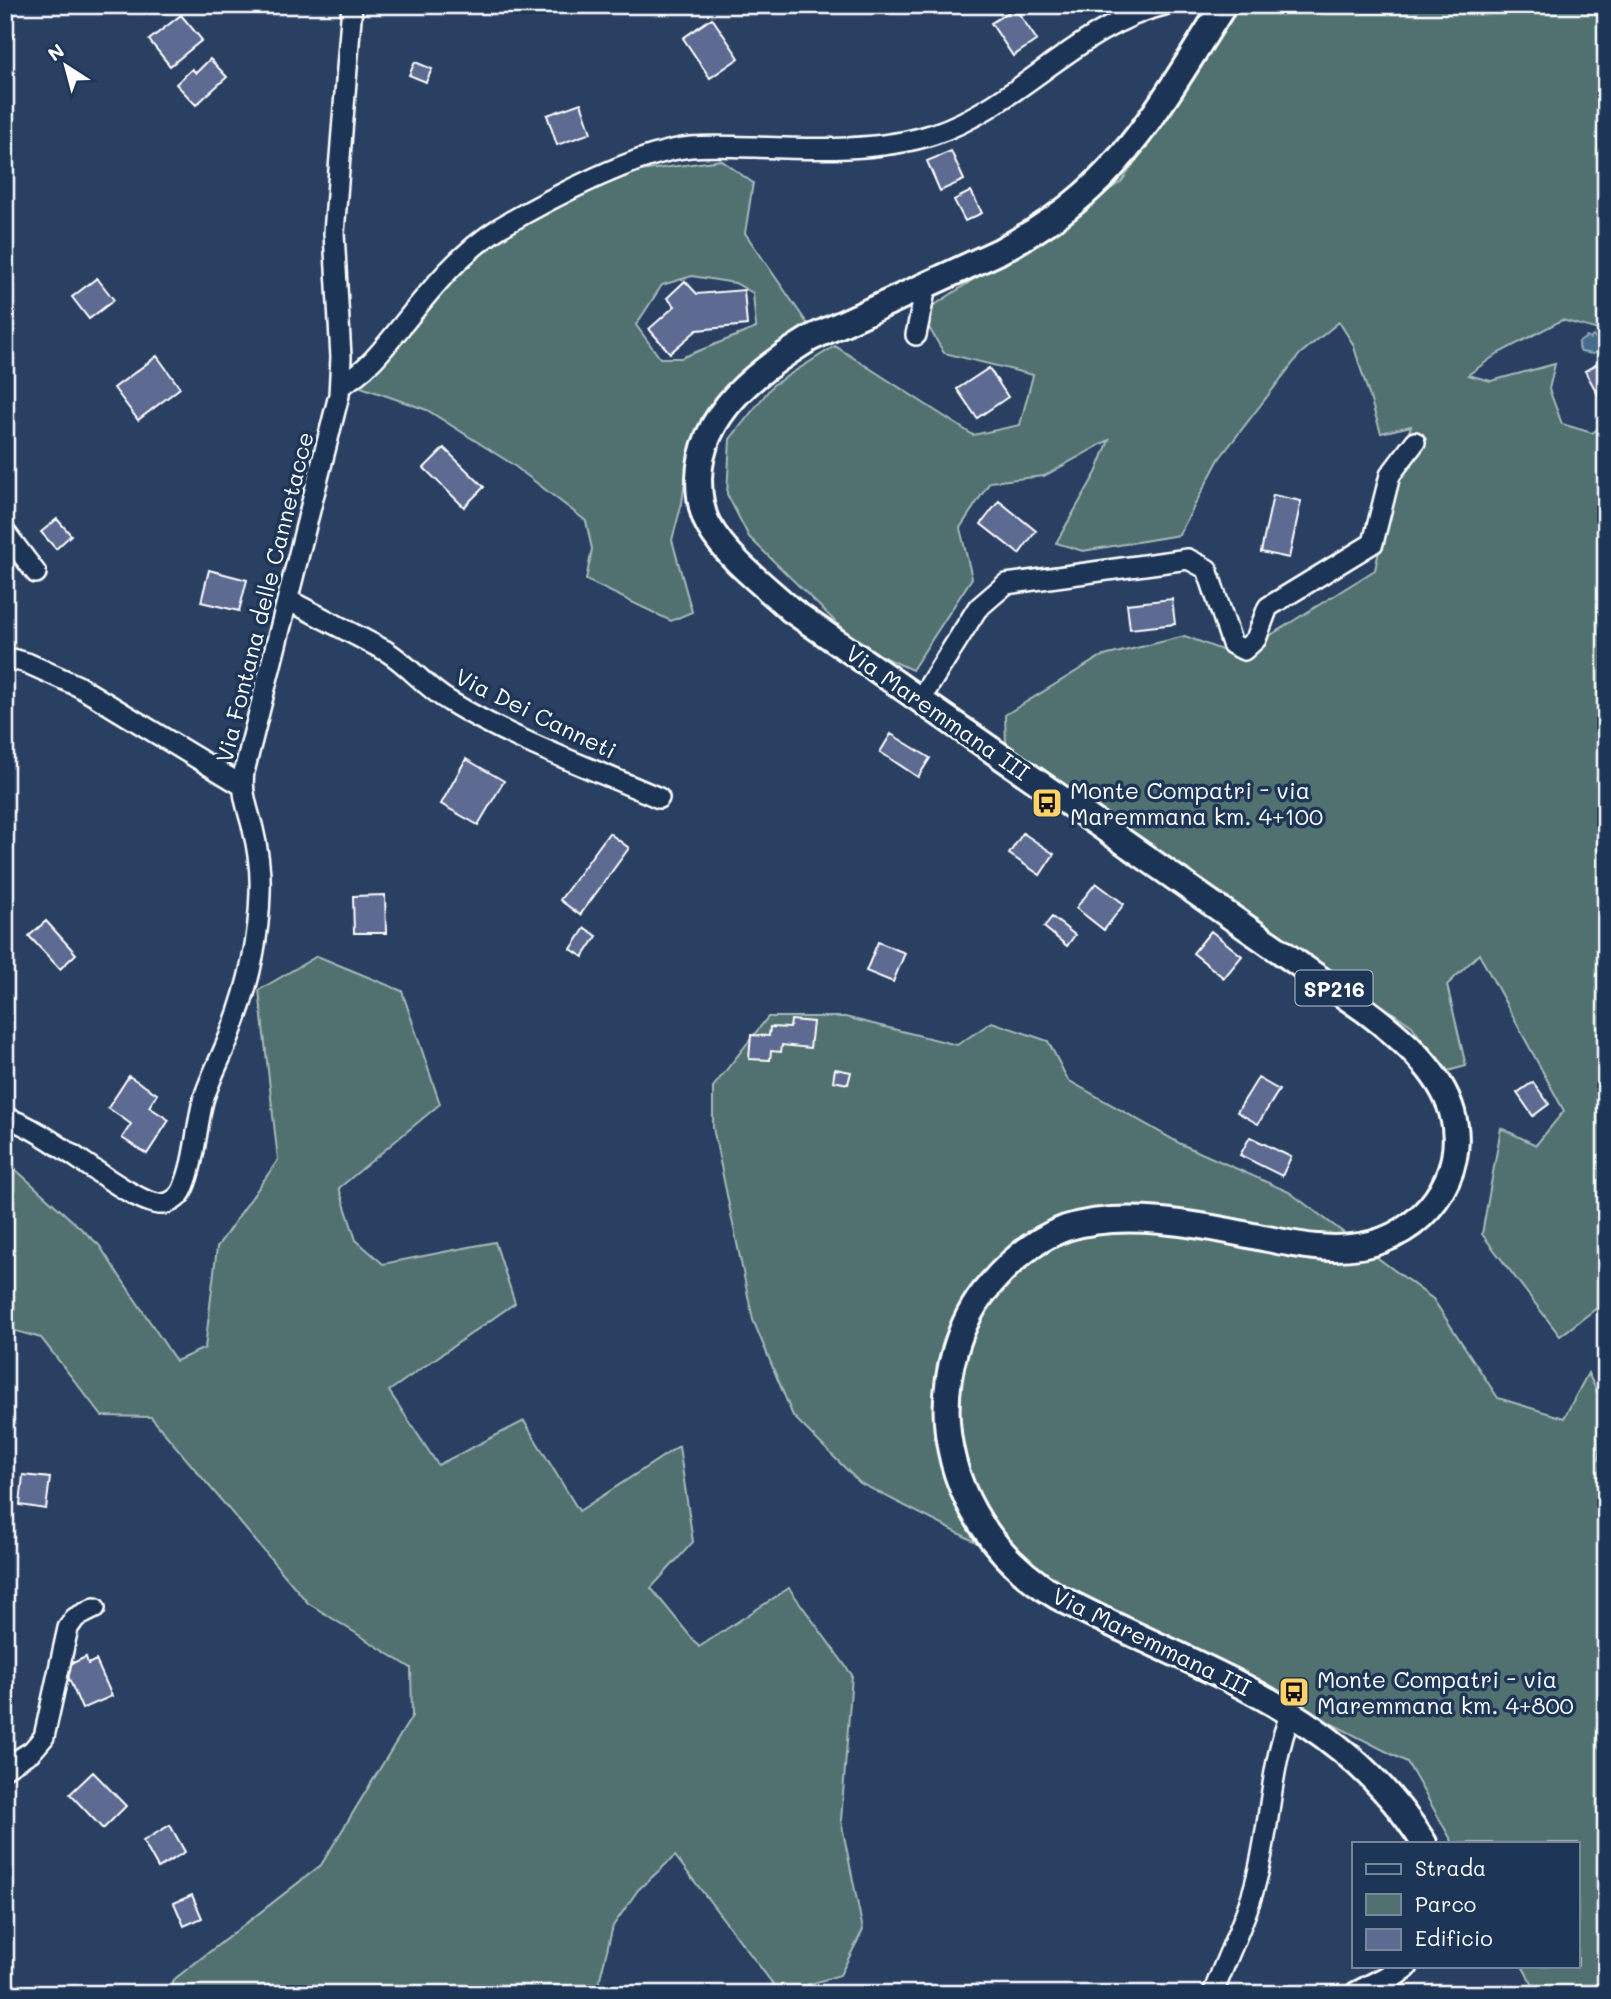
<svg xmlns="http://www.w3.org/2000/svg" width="1611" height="1999" viewBox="0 0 1611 1999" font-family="Mali,sans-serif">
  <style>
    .green { fill: #517171; stroke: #a8b8b8; stroke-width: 2; fill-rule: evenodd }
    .water { fill: #446d8b; stroke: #8fa7b9; stroke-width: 2 }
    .building { fill: #5d6a91; stroke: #fff; stroke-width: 2 }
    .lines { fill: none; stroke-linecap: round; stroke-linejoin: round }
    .minor-casing { stroke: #fff; stroke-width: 24 }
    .major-casing { stroke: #fff; stroke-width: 30 }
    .minor { stroke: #1d3557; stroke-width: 19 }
    .major { stroke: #1d3557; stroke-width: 24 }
    .labels { text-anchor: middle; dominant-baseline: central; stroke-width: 7; stroke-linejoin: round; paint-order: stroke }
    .shield { fill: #1d3557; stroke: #bbc2cd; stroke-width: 2 }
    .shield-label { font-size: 21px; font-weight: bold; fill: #fff }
    .street-label { font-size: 23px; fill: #fff; stroke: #1d3557 }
    .poi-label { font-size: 23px; fill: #fff; stroke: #1d3557; text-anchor: start }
  </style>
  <rect width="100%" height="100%" fill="#2a4063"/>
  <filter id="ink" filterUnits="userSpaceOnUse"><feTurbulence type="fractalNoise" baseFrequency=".0143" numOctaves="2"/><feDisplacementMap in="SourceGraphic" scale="14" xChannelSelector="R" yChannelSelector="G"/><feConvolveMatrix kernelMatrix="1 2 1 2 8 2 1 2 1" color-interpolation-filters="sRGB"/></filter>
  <g filter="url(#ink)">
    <path class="green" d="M1241,5h365v327l-44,-12 -65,34 -29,21 23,6 64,-17 -6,25 13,35 30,9 14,-10v878l-46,35 -78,-102 19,-106 35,17 28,-34 -85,-157 -32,31 19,81 -22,6 -32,-46 -406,-281 -1,-30 95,-58 85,-21 52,20 138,-86 22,-106 14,-38 -30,7 -28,-89 -14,-22 -39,32 -81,105 -40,76 -96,16 -27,-8 40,-70 13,-33 -65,36 -54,6 -30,46 12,50 -60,92 -52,-24 -111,-109 -22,-43 3,-55 43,-54 62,-39 138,89 47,-10 13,-50 -89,-22 -23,-39 200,-132z
      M721,160l32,23 -8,50 64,93 -74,52 -32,37 -15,43 -6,45 -10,37 20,72 -21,9 -85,-41 6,-31 -6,-28 -74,-57 -85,-54 -69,-24 39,-52 71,-77 69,-45 96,-40zM692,276l43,7 18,10 3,35 -75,30h-21l-24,-33 26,-40z
      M317,956l85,35 38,113 -101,84 17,52 27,24 112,-22 20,61 -126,88 49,74 86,-44 55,90 100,-65 14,96 -42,46 48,59 90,-59 63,87 -11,146 22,109 -23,45 -60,18 -105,-137 -37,34 -25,36 -17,68h-424v-13l149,-116 91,-149 -1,-48 -103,-65 -157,-186 -49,-1 -61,-78 -36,-10v-188h3l7,29 84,76 77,116 29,-13 12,-101 61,-87 -19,-170z
      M768,1017h77l112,28 35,-23 56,19 20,39 113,64 108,48 144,107 65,99 66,20 24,-45 15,31 -4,55 7,7v528h-68l-16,-28h56v-123h-125l-46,-81 -547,-279 -67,-67 -40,-96 -40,-192v-41z"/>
    <path class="water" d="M1593,336l9,7 -2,8 -7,3 -12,-2 -3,-5 1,-5 8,-5 3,2z"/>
    <path class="building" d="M1015,8l22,32 -24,16 -22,-33z
      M181,15l21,25 -32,26 -21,-26z
      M712,18l27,40 -29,20 -27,-40z
      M210,59l17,18 -31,28 -20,-21 16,-15 4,4z
      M415,62l17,7 -6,13 -17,-7z
      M581,103l10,30 -34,12 -10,-30z
      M951,151l13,29 -24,11 -13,-30z
      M971,191l11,22 -17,8 -11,-21z
      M97,278l17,22 -25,19 -17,-22z
      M685,281l12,13 47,-4 3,35 -50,5 -27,23 -21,-24 26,-23 -8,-8z
      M157,356l23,32 -42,32 -24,-32z
      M1606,359v41l-4,2 -17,-31z
      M989,368l19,29 -31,21 -20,-29z
      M444,448l40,39 -20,20 -40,-39z
      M1273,495l28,6 -12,57 -28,-6z
      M999,501l37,30 -17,23 -38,-30z
      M57,519l14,16 -15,14 -15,-17z
      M209,570l38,10 -8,31 -38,-9z
      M1172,599l3,25 -45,5 -3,-25z
      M891,734l39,24 -12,19 -38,-25z
      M466,759l38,22 -26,44 -37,-21z
      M609,833l20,15 -49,67 -20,-15z
      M1023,833l31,21 -14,21 -31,-21z
      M1096,883l28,21 -20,26 -28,-22z
      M385,895l1,38h-32l-1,-37z
      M1052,917l23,18 -8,11 -23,-19z
      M46,921l30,33 -16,15 -31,-33z
      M585,928l12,8 -14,21 -12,-8z
      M1211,931l31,25 -18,22 -31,-25z
      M878,942l27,11 -12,29 -27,-11z
      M791,1020l22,2 -3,26 -28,-3 -1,7 -10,-1 -1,9 -21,-1 2,-24 18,1 1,-9 20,1z
      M835,1069l16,3 -3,12 -15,-3z
      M129,1076l28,18 -8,13 20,13 -22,34 -25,-16 9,-14 -23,-16z
      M1258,1078l21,12 -21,34 -21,-12z
      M1533,1082l16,22 -16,12 -16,-23z
      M1250,1137l41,20 -9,19 -42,-21z
      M23,1475l27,3 -4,31 -26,-4z
      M86,1657l2,7 8,-4 16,36 -30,13 -18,-42z
      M93,1772l33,34 -23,23 -33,-35z
      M170,1825l15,27 -27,16 -15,-27z
      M192,1895l10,23 -18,8 -10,-23z"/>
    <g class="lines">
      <g class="minor-casing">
        <path id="minor" d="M916,335l10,-48
          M340,386c28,-16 44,-38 64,-63 29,-36 57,-71 97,-96 48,-28 136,-75 190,-80 21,-2 43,0 64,0 56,2 125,5 179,-13 84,-28 143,-108 230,-129
          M5,532l31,41
          M288,600l98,51c23,14 39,36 63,50 65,40 140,66 210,97
          M5,657l22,6 51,23 165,100
          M920,700l57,-91 29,-25 182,-25 19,10 25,75 12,6 12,-11 12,-32 105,-64 17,-68 25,-33
          M5,1118c42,9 127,89 158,86 8,-1 17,-7 20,-15 12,-27 13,-60 20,-88 7,-24 20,-46 28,-69 17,-44 28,-93 29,-140 1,-21 -2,-42 -7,-63 -5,-20 -12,-36 -9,-57l95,-377 2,-38 -7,-124 18,-228
          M5,1768l27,-17 12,-14 24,-109 7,-10 20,-10
          M1213,1994c14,-39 34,-76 44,-117 14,-54 13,-112 34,-164"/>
      </g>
      <g class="major-casing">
        <path id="major" d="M1224,5c-42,65 -82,139 -141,190 -26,23 -55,41 -85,57l-187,86c-51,31 -111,74 -112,141 0,15 2,33 10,47 19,33 54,58 82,84l575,401c33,25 74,59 86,101 18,63 -30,125 -92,134 -37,6 -71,-3 -107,-10 -56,-12 -131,-26 -187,-8 -31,11 -56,33 -77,58 -31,35 -45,90 -42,136 5,74 48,138 111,175 133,71 280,108 366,246
          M1358,1994l31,-16 16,-12"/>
      </g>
      <use href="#minor" class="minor"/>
      <use href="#major" class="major"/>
    </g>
  </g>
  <defs>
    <g id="bus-square" transform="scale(1.575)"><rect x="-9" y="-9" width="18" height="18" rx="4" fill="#ffd166" stroke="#1d3557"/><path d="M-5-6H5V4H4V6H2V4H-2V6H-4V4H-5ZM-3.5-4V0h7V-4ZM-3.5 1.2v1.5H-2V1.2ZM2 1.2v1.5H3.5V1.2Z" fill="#111"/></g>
  </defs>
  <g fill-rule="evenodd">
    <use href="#bus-square" x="1047" y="803"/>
    <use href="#bus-square" x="1294" y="1692"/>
  </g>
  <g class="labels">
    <rect class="shield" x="1295.5" y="970.5" width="77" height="35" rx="5"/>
    <g class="shield-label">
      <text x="1334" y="988">SP216</text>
    </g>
    <g class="street-label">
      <text transform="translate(264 597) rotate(-76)">Via Fontana delle Cannetacce</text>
      <text transform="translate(938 712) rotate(35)">Via Maremmana III</text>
      <text transform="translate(536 713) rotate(26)">Via Dei Canneti</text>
      <text transform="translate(1152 1641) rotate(26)">Via Maremmana III</text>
    </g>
    <g class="poi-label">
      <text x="1070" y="790">Monte Compatri - via<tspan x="1070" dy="26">Maremmana km. 4+100</tspan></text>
      <text x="1317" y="1679">Monte Compatri - via<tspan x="1317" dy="26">Maremmana km. 4+800</tspan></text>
    </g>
  </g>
  <rect width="1611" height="1999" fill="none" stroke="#1d3557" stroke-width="28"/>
  <rect x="14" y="14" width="1583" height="1971" fill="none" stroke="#fff" stroke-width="2.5" filter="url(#ink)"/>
  <rect x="1352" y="1842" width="228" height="126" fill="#1d3557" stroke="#77869a" stroke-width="2"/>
  <rect x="1366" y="1864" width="35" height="10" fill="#1d3557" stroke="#77869a" stroke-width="2"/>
  <text x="1415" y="1876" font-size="21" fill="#ffffff">Strada</text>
  <rect x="1366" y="1894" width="35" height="21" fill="#517171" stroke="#77869a" stroke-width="2"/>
  <text x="1415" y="1912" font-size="21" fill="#ffffff">Parco</text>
  <rect x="1366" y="1929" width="35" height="21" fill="#5d6a91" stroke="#77869a" stroke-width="2"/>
  <text x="1415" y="1946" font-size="21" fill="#ffffff">Edificio</text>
  <g transform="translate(66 66) rotate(324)" stroke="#1d3557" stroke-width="5" paint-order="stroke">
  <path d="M0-5L12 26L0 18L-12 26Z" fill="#ffffff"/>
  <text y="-10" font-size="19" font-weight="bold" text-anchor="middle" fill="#ffffff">N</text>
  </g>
</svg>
